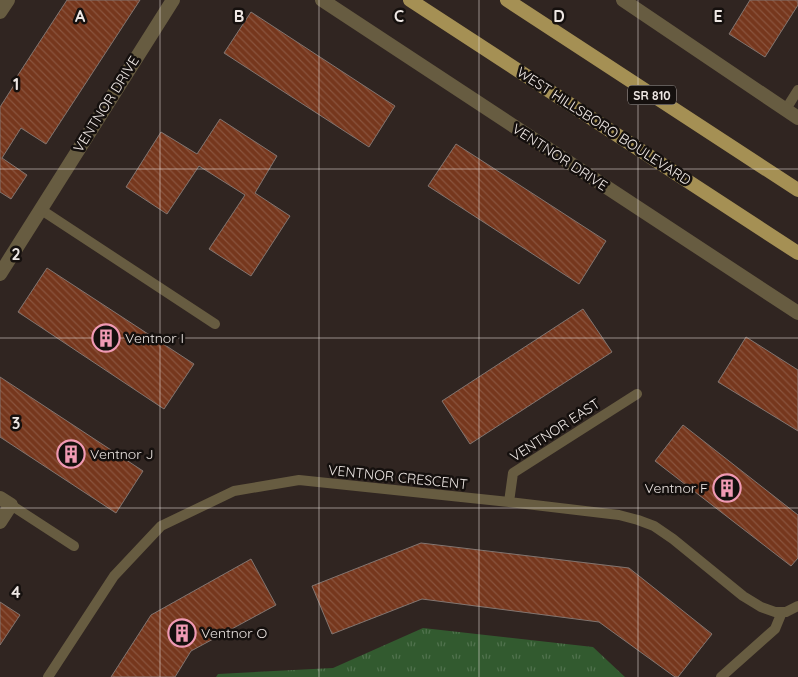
<svg xmlns="http://www.w3.org/2000/svg" width="798" height="677" viewBox="0 0 798 677" font-family="Quicksand,sans-serif">
  <style>
    .grass { fill: url(#grass-tufts) }
    .building { fill: url(#building-back-hatch); stroke: #827570 }
    .lines { fill: none; stroke-linecap: round; stroke-linejoin: round }
    .service { stroke: #675c41; stroke-width: 10 }
    .minor { stroke: #675c41; stroke-width: 14 }
    .primary { stroke: #a59054; stroke-width: 14 }
    .grid { fill: none; stroke: #eee7e4; stroke-width: 1; stroke-opacity: 0.55 }
    .labels { text-anchor: middle; dominant-baseline: central; stroke-width: 5; stroke-linejoin: round; paint-order: stroke }
    .shield { fill: #15100e; stroke: #ada6a4; stroke-width: 1 }
    .shield-label { font-size: 12px; font-weight: bold; fill: #eee7e4 }
    .street-label { font-size: 14px; fill: #eee7e4; stroke: #15100e }
    .poi-label { font-size: 14px; fill: #eee7e4; stroke: #15100e; text-anchor: start }
    .grid-label { font-size: 16px; text-anchor: middle; font-weight: bold; fill: #eee7e4; stroke: #15100e; stroke-width: 5; stroke-linejoin: round; paint-order: stroke }
  </style>
  <defs>
    <pattern id="grass-tufts" width="24" height="20" patternUnits="userSpaceOnUse" patternTransform="scale(1.25)"><rect width="24" height="20" fill="#325a2f"/><path d="M3 7l-1-3M5 7V3M7 7l1-3M15 17l-1-3M17 17v-4M19 17l1-3" fill="none" stroke="#50724d"/></pattern>
    <pattern id="building-back-hatch" width="6" height="6" patternUnits="userSpaceOnUse" patternTransform="scale(1.25)"><rect width="6" height="6" fill="#76371d"/><path d="M-1 5l2 2M0 0l6 6M5-1l2 2" fill="none" stroke="#8a543e"/></pattern>
  </defs>
  <rect width="100%" height="100%" fill="#302521"/>
  <path class="grass" d="M423,628l170,19 32,30h-409l2,-3 115,-6z"/>
  <path class="building" d="M67,0h73l-94,144 -25,-16 -19,30 25,17 -16,24 -11,-7v-85l18,-28 -2,-1z
    M750,0h48v5l-33,52 -36,-23z
    M251,12l144,94 -26,41 -145,-94z
    M220,119l57,37 -22,37 35,23 -39,60 -42,-27 36,-54 -46,-29 -32,48 -41,-27 35,-55 36,22z
    M456,144l150,97 -27,43 -151,-98z
    M47,268l147,96 -30,45 -146,-97z
    M583,309l29,43 -142,92 -28,-43z
    M746,337l52,33v61l-80,-49z
    M0,377l143,94 -27,42 -116,-76z
    M683,425l115,90v43l-7,8 -136,-105z
    M421,543l208,25 83,66 -34,43h-3l-76,-55 -177,-23 -90,35 -20,-48z
    M251,559l25,46 -85,46 -16,26h-64l40,-62z
    M0,602l20,13 -20,30z"/>
  <g class="lines">
    <path class="service" d="M786,109l12,-19
      M40,209l175,115
      M509,502l4,-29 124,-79
      M11,505l63,41
      M48,677l66,-101 47,-50 73,-35 65,-11 210,22 110,13 19,5 16,6 19,13 70,57 18,11 14,5h11l12,-6
      M721,677l54,-48 7,-17"/>
    <path class="minor" d="M322,0l476,313
      M623,0l175,118
      M0,12l8,-12
      M0,274l173,-274
      M0,498l11,7 -11,17"/>
    <path class="primary" d="M410,0l388,253
      M507,0l291,190"/>
  </g>
  <path class="grid" d="M160,0v677M319,0v677M479,0v677M638,0v677M0,169h798M0,338h798M0,508h798"/>
  <defs>
    <g id="building-ring" transform="scale(1.4375)"><circle r="9.5" fill="#15100e" stroke="#f09ab4" stroke-width="1.5"/><path d="M-4-6H4V6H1V3H-1V6H-4ZM-2.5-4.3h1.7v1.8h-1.7ZM.8-4.3h1.7v1.8H.8ZM-2.5-1h1.7V.8h-1.7ZM.8-1h1.7V.8H.8Z" fill="#f09ab4"/></g>
  </defs>
  <g fill-rule="evenodd">
    <use href="#building-ring" x="106" y="338"/>
    <use href="#building-ring" x="71" y="454"/>
    <use href="#building-ring" x="727" y="488"/>
    <use href="#building-ring" x="182" y="633"/>
  </g>
  <g class="labels">
    <rect class="shield" x="628" y="85.5" width="48" height="19" rx="4"/>
    <g class="shield-label">
      <text x="652" y="95">SR 810</text>
    </g>
    <g class="street-label">
      <text transform="translate(106 104) rotate(-58)">VENTNOR DRIVE</text>
      <text transform="translate(604 126) rotate(33)">WEST HILLSBORO BOULEVARD</text>
      <text transform="translate(560 157) rotate(33)">VENTNOR DRIVE</text>
      <text transform="translate(555 430) rotate(-33)">VENTNOR EAST</text>
      <text transform="translate(398 477) rotate(6)">VENTNOR CRESCENT</text>
    </g>
    <g class="poi-label">
      <text x="125" y="338">Ventnor I</text>
      <text x="90" y="454">Ventnor J</text>
      <text x="708" y="488" text-anchor="end">Ventnor F</text>
      <text x="201" y="633">Ventnor O</text>
    </g>
  </g>
  <g class="grid-label">
    <text x="80" y="22">A</text>
    <text x="239" y="22">B</text>
    <text x="399" y="22">C</text>
    <text x="559" y="22">D</text>
    <text x="718" y="22">E</text>
    <text x="16" y="90">1</text>
    <text x="16" y="260">2</text>
    <text x="16" y="429">3</text>
    <text x="16" y="598">4</text>
  </g>
</svg>
